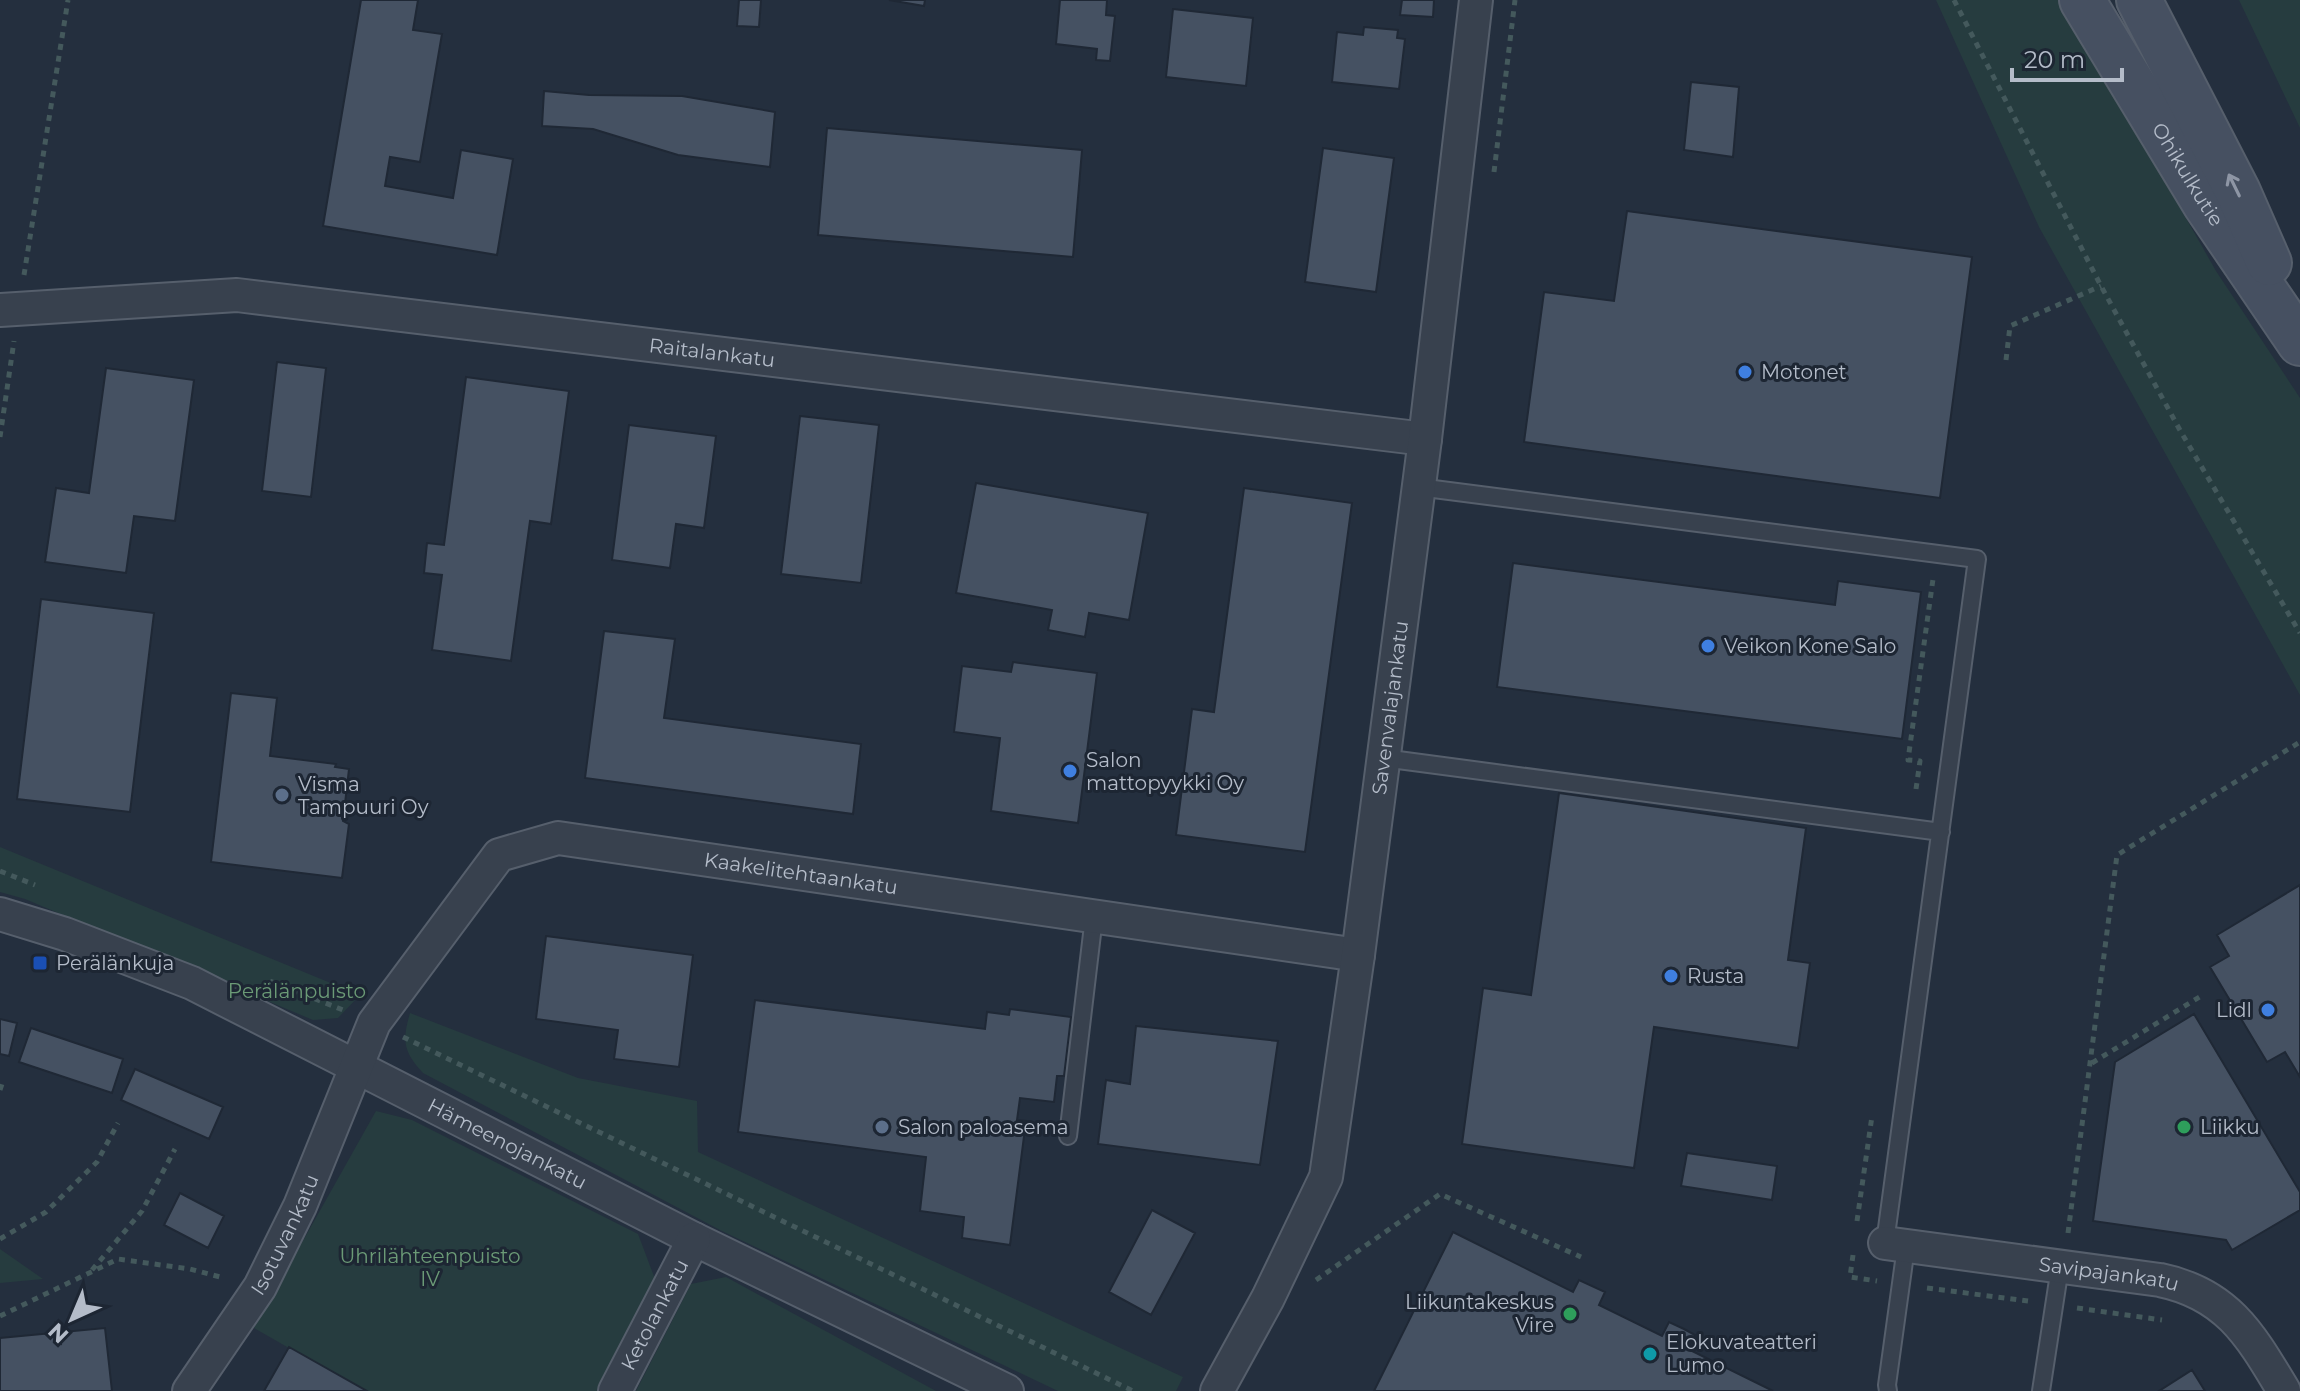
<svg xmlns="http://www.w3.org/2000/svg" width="2300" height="1391" viewBox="0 0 2300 1391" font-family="Montserrat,sans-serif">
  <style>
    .green { fill: #263c3f }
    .building { fill: #455162; stroke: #1f2835; stroke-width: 2 }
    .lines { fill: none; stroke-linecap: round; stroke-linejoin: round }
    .lane-casing { stroke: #565f6c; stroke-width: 20 }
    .street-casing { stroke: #565f6c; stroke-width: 36 }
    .secondary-casing { stroke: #565f6c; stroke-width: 48 }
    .path { stroke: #44595c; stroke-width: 5; stroke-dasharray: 6 6; stroke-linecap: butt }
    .lane { stroke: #38414e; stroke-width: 16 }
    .street { stroke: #38414e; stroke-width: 32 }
    .secondary { stroke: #465061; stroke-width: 44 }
    .oneway { stroke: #8e96a5 }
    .shop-dot { fill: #3f7fe0; stroke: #1d2633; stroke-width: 3 }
    .service-dot { fill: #5c6f8a; stroke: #1d2633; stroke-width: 3 }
    .transit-dot { fill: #1a4fb4; stroke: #1d2633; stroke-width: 3 }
    .leisure-dot { fill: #2e9e5b; stroke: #1d2633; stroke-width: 3 }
    .culture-dot { fill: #0f9aa8; stroke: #1d2633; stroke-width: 3 }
    .labels { text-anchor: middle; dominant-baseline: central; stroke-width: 6; stroke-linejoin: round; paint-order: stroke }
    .street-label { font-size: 20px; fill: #b4bcc9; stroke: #1d2633 }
    .poi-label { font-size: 20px; fill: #b4bcc9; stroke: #1d2633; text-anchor: start }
    .park-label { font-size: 20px; fill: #6b9a76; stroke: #1d2633 }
  </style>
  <rect width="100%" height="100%" fill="#242f3e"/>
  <path class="green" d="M1936,0h126l154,271 84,127v297l-261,-468z
    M2239,0h61v128z
    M0,847l360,148 -22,23 -25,2 -288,-121 -25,-7z
    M410,1013l168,65 119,23 1,51 485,225 -7,14h-118l-336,-160 -299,-158c-20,-22 -21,-32 -13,-60z
    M376,1111l36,9 226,114 17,45 -57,112h-234l-110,-63z
    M0,1249l43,30 -43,4z
    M726,1277l210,114h-300l55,-107z"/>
  <path class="building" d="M361,0h57l-5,30 29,4 -22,128 -30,-5 -5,29 68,12 8,-48 52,9 -16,96 -174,-29z
    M739,0h22l-2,27 -22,-1z
    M889,0h36l-1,6z
    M1060,0h47l-1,15 9,1 -5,45 -14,-1 1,-11 -41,-5z
    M1402,0h32l-1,17 -33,-2z
    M1173,9l80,9 -7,68 -80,-9z
    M1364,27l34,3 -1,8 8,1 -6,50 -67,-7 5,-50 26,3z
    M1691,82l48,5 -6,70 -49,-7z
    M544,91l45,4 93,1 93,16 -5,55 -92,-12 -85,-26 -51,-3z
    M827,128l255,22 -9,107 -255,-22z
    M1323,148l71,10 -18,134 -71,-10z
    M1627,211l345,46 -32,241 -416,-56 20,-150 70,9z
    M277,362l49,6 -15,129 -49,-6z
    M106,368l88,12 -19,141 -41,-5 -8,57 -81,-11 11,-74 33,5z
    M466,377l103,14 -18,133 -21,-3 -19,140 -79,-11 10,-75 -18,-2 3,-30 17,2z
    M800,416l79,9 -18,158 -80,-9z
    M629,425l87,11 -12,92 -28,-4 -6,44 -58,-8z
    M976,483l172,30 -19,107 -40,-7 -4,24 -37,-7 4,-20 -96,-17z
    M1244,488l108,15 -47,349 -129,-17 16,-126 22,3z
    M1513,563l322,42 3,-24 83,11 -19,147 -405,-52z
    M41,599l113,14 -24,199 -113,-13z
    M604,631l71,8 -11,79 197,26 -8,70 -268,-36z
    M1013,662l84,11 -19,150 -87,-12 9,-73 -46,-6 8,-66 49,6z
    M231,693l46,5 -7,58 66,8 -1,3 14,2 -6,52 6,3 -7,54 -131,-16z
    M1559,793l247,35 -18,132 22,3 -12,85 -144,-21 -20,141 -172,-24 21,-156 48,7z
    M2300,885v192l-15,-25 -18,10 -57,-95 19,-11 -12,-21z
    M546,936l147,19 -14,112 -65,-8 4,-29 -82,-11z
    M755,1000l230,29 2,-17 22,3 1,-6 61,8 -7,59h-7l-3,26 -34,-4 -3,22 9,1 -16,124 -48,-7 2,-21 -44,-6 6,-54 -188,-25z
    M2194,1014l106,178v18l-68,40 -6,-10 -133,-19 22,-159z
    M0,1019l17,4 -8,33 -9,-2z
    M1136,1026l142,15 -18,124 -162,-21 8,-64 24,4z
    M31,1028l92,31 -11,34 -93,-31z
    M135,1069l88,38 -14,32 -88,-39z
    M1687,1153l90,13 -5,34 -91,-14z
    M180,1193l44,23 -16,32 -44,-23z
    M1152,1210l43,23 -44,82 -42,-23z
    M1453,1232l120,60 6,-12 26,12 -6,13 63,31 7,-14 15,7 11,6 -7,14 85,42h-399z
    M105,1328l7,63h-112v-53z
    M289,1347l78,44h-103z
    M2192,1370l13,21h-46z"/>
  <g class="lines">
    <g class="lane-casing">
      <path id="lane" d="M1418,487l559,72 -92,684
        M1383,758l558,74
        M1068,1136l26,-219
        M1888,1391l-1,-6 19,-138
        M2041,1391l19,-124"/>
    </g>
    <g class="street-casing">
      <g id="street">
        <path id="s1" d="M0,310l237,-15 1188,144"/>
        <path id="s2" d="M0,914l65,20 127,49 502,256 313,152"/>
        <path id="s3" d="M1885,1243l275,37c68,14 91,56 124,111"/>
        <path id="s4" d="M189,1391l71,-104 40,-81 74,-183 125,-168 59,-17 800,117"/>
        <path id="s5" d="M615,1391l79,-152"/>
        <path id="s6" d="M1217,1391l51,-93 58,-121 32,-222 67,-516 51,-439"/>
      </g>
    </g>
    <g class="secondary-casing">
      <g id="secondary">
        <path id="s7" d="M2082,0l124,205 94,138"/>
        <path d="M2139,0l99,192 31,71"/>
      </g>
    </g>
    <path class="path" d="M1954,0l147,286 80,146 119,201
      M1494,172l21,-172
      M24,275l44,-275
      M2006,360l4,-34 91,-40
      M0,437l14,-96
      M1916,789l4,-28 -12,-1 25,-181
      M0,871l35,14
      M270,981l73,29
      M403,1037l730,354
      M2092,1063l109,-67
      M0,1090l2,-6
      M1857,1221l15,-105
      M2068,1233l49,-378 183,-113
      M0,1239l46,-27 51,-50 21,-39
      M1853,1255l-3,22 27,4
      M92,1270l50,-59 33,-62
      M1316,1280l124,-86 141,63
      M1927,1288l101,13
      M2077,1308l85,12
      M0,1316l118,-57 72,10 34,9"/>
    <use href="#lane" class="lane"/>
    <use href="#street" class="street"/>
    <use href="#secondary" class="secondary"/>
  </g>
  <defs><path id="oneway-shaft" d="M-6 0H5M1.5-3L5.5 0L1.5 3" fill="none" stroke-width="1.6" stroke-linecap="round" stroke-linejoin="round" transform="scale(2)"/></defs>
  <use class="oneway" href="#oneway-shaft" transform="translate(2234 185) rotate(-116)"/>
  <g class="shop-dot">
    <circle cx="1745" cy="372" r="8"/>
    <circle cx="1708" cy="646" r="8"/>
    <circle cx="1070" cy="771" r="8"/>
    <circle cx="1671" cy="976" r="8"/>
    <circle cx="2268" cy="1010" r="8"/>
  </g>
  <g class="service-dot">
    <circle cx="282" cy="795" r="8"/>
    <circle cx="882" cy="1127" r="8"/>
  </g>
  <rect class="transit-dot" x="32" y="955" width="16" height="16" rx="4"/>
  <g class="leisure-dot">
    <circle cx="2184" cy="1127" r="8"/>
    <circle cx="1570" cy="1314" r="8"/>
  </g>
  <circle class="culture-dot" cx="1650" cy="1354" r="8"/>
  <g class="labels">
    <g class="street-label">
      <text stroke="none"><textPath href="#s7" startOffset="204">Ohikulkutie</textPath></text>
      <text stroke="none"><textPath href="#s1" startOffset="716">Raitalankatu</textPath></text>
      <text stroke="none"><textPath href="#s6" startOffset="714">Savenvalajankatu</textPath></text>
      <text stroke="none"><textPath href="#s4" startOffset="930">Kaakelitehtaankatu</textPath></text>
      <text stroke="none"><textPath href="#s2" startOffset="558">Hämeenojankatu</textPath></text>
      <text stroke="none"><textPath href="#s4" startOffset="184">Isotuvankatu</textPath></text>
      <text stroke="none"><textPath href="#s3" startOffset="226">Savipajankatu</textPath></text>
      <text stroke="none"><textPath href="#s5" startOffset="86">Ketolankatu</textPath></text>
    </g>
    <g class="poi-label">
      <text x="1761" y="372">Motonet</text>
      <text x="1724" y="646">Veikon Kone Salo</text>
      <text x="1086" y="760">Salon<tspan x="1086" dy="23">mattopyykki Oy</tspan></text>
      <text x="298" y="784">Visma<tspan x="298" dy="23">Tampuuri Oy</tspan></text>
      <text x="56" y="963">Perälänkuja</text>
      <text x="1687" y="976">Rusta</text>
      <text x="2252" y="1010" text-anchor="end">Lidl</text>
      <text x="898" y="1127">Salon paloasema</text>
      <text x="2200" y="1127">Liikku</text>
      <text x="1554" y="1302" text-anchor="end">Liikuntakeskus<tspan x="1554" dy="23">Vire</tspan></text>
      <text x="1666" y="1342">Elokuvateatteri<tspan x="1666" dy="23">Lumo</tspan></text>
    </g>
    <g class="park-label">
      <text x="297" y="991">Perälänpuisto</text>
      <text x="430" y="1256">Uhrilähteenpuisto<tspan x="430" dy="23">IV</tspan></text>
    </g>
  </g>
  <g transform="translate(72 1319) rotate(224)" stroke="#1d2633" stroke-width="6" paint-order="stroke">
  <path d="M0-6L14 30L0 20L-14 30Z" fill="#b4bcc9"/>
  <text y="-12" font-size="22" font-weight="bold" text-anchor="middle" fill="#b4bcc9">N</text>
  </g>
  <path d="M2012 68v12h110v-12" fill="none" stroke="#b4bcc9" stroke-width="4"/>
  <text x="2024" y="68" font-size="24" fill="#b4bcc9" stroke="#1d2633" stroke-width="6" paint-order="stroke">20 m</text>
</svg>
